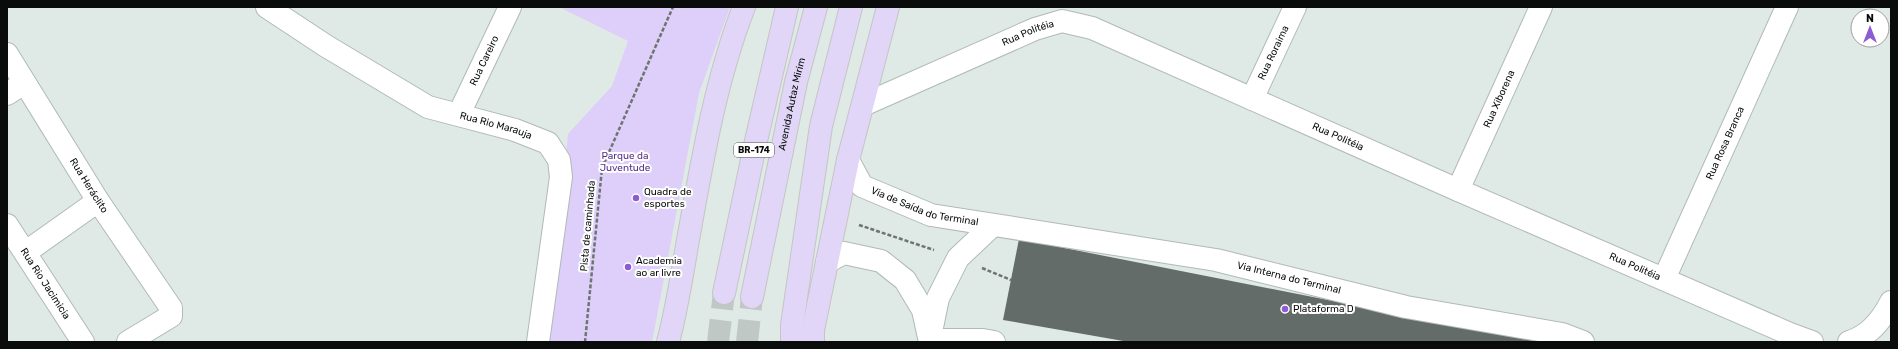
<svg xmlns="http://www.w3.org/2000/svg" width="1898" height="349" viewBox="0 0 1898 349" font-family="Rubik,sans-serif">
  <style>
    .green { fill: #ddcff9 }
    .building { fill: #636c69 }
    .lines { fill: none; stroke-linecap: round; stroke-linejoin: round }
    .major-tunnel { stroke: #bfc8c4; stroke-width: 22; stroke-dasharray: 22 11; stroke-linecap: butt }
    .minor-casing { stroke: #b0bab6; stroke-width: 24 }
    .major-casing { stroke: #c4c5c4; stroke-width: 24 }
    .path { stroke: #6e7472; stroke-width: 2.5; stroke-dasharray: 4 2; stroke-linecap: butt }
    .minor { stroke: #fff; stroke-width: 22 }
    .major { stroke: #e1d6f8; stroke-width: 22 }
    .poi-dot { fill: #8d5cd5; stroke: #fff; stroke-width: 1.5 }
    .labels { text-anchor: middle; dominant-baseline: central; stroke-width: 4; stroke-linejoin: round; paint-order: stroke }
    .shield { fill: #fff; stroke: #535554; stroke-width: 1 }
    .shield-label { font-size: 9px; font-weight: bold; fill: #090c0b }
    .street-label { font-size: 10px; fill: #090c0b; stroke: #fff }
    .park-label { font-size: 10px; fill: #58308d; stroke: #fff }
    .poi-label { font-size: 10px; fill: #090c0b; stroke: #fff; text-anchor: start }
  </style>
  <rect width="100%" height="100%" fill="#dfe9e5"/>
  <path class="green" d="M559,7h171l-31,86 -47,249h-104l20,-208 44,-48 16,-45z"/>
  <path class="building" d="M1019,239l516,102v1h-406l-126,-22z"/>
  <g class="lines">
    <path class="major-tunnel" d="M718,342l6,-49
      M747,342l5,-45"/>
    <g class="minor-casing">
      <g id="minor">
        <path id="s1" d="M267,7l59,39 102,61 87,23 33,13 11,17 2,17 -23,165"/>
        <path id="s2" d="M7,54l91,147 73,107v8l-43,26"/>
        <path d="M7,94l17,-11"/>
        <path id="s3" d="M1252,99l43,-92"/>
        <path id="s4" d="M863,105l172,-76 27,-8 30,7 366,162 332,144 22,8"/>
        <path id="s5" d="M459,114l51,-107"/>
        <path id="s6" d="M848,160l14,26 69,29 285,45 190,47 156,27 21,8"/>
        <path id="s7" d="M1458,190l83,-183"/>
        <path id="s8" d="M7,225l76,117"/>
        <path d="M26,252l72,-51"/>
        <path d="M827,262l17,-9 37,8 24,19 18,30 7,32"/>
        <path id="s9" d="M1664,279l123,-272"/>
        <path d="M931,332l7,-34 20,-40 35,-33"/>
        <path d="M930,340h53l11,2"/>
        <path d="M1849,342c20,-6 33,-22 42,-40"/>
      </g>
    </g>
    <g class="major-casing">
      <g id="major">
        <path d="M724,293l32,-152 31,-134"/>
        <path id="s10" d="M752,297l44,-215 20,-75"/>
        <path d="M668,342c9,-33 14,-68 20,-102 14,-78 27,-158 56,-233"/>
        <path d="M792,342v-17l29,-199 30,-119"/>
        <path d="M813,342v-12l35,-170 40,-153"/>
      </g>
    </g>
    <path class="path" d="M859,225l75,25
      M982,268l29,12
      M585,342l17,-174 71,-161"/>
    <use href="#minor" class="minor"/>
    <use href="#major" class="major"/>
  </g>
  <g class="poi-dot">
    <circle cx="636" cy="198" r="4"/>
    <circle cx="628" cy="267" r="4"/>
    <circle cx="1285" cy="309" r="4"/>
  </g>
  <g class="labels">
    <rect class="shield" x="734" y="143" width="40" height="14" rx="3"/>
    <g class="shield-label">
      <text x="754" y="150">BR-174</text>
    </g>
    <g class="street-label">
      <text stroke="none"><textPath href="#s4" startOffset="180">Rua Politéia</textPath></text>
      <text stroke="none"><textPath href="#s3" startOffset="51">Rua Roraima</textPath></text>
      <text stroke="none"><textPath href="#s5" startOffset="59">Rua Careiro</textPath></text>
      <text stroke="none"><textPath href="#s7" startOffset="100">Rua Xiborena</textPath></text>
      <text stroke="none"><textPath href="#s10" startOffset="197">Avenida Autaz Mirim</textPath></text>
      <text stroke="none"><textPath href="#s1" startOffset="260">Rua Rio Marauja</textPath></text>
      <text stroke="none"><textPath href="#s4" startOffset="516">Rua Politéia</textPath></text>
      <text stroke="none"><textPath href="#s9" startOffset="149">Rua Rosa Branca</textPath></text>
      <text stroke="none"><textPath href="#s2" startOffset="155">Rua Heráclito</textPath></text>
      <text stroke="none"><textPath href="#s6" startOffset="96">Via de Saída do Terminal</textPath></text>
      <text transform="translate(588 226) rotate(-85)">Pista de caminhada</text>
      <text stroke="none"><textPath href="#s4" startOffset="840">Rua Politéia</textPath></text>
      <text stroke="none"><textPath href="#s6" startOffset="468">Via Interna do Terminal</textPath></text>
      <text stroke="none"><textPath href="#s8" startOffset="70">Rua Rio Jacimicia</textPath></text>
    </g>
    <g class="park-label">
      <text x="625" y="156">Parque da<tspan x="625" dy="12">Juventude</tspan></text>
    </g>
    <g class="poi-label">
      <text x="644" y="192">Quadra de<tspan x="644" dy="12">esportes</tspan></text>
      <text x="636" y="261">Academia<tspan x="636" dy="12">ao ar livre</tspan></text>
      <text x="1293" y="309">Plataforma D</text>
    </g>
  </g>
  <rect width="1898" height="349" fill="none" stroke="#090c0b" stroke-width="16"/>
  <g transform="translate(1870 28)"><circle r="19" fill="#ffffff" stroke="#9d9e9d"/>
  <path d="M0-3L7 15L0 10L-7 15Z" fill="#8d5cd5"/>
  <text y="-6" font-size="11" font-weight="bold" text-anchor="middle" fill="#090c0b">N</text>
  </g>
</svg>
